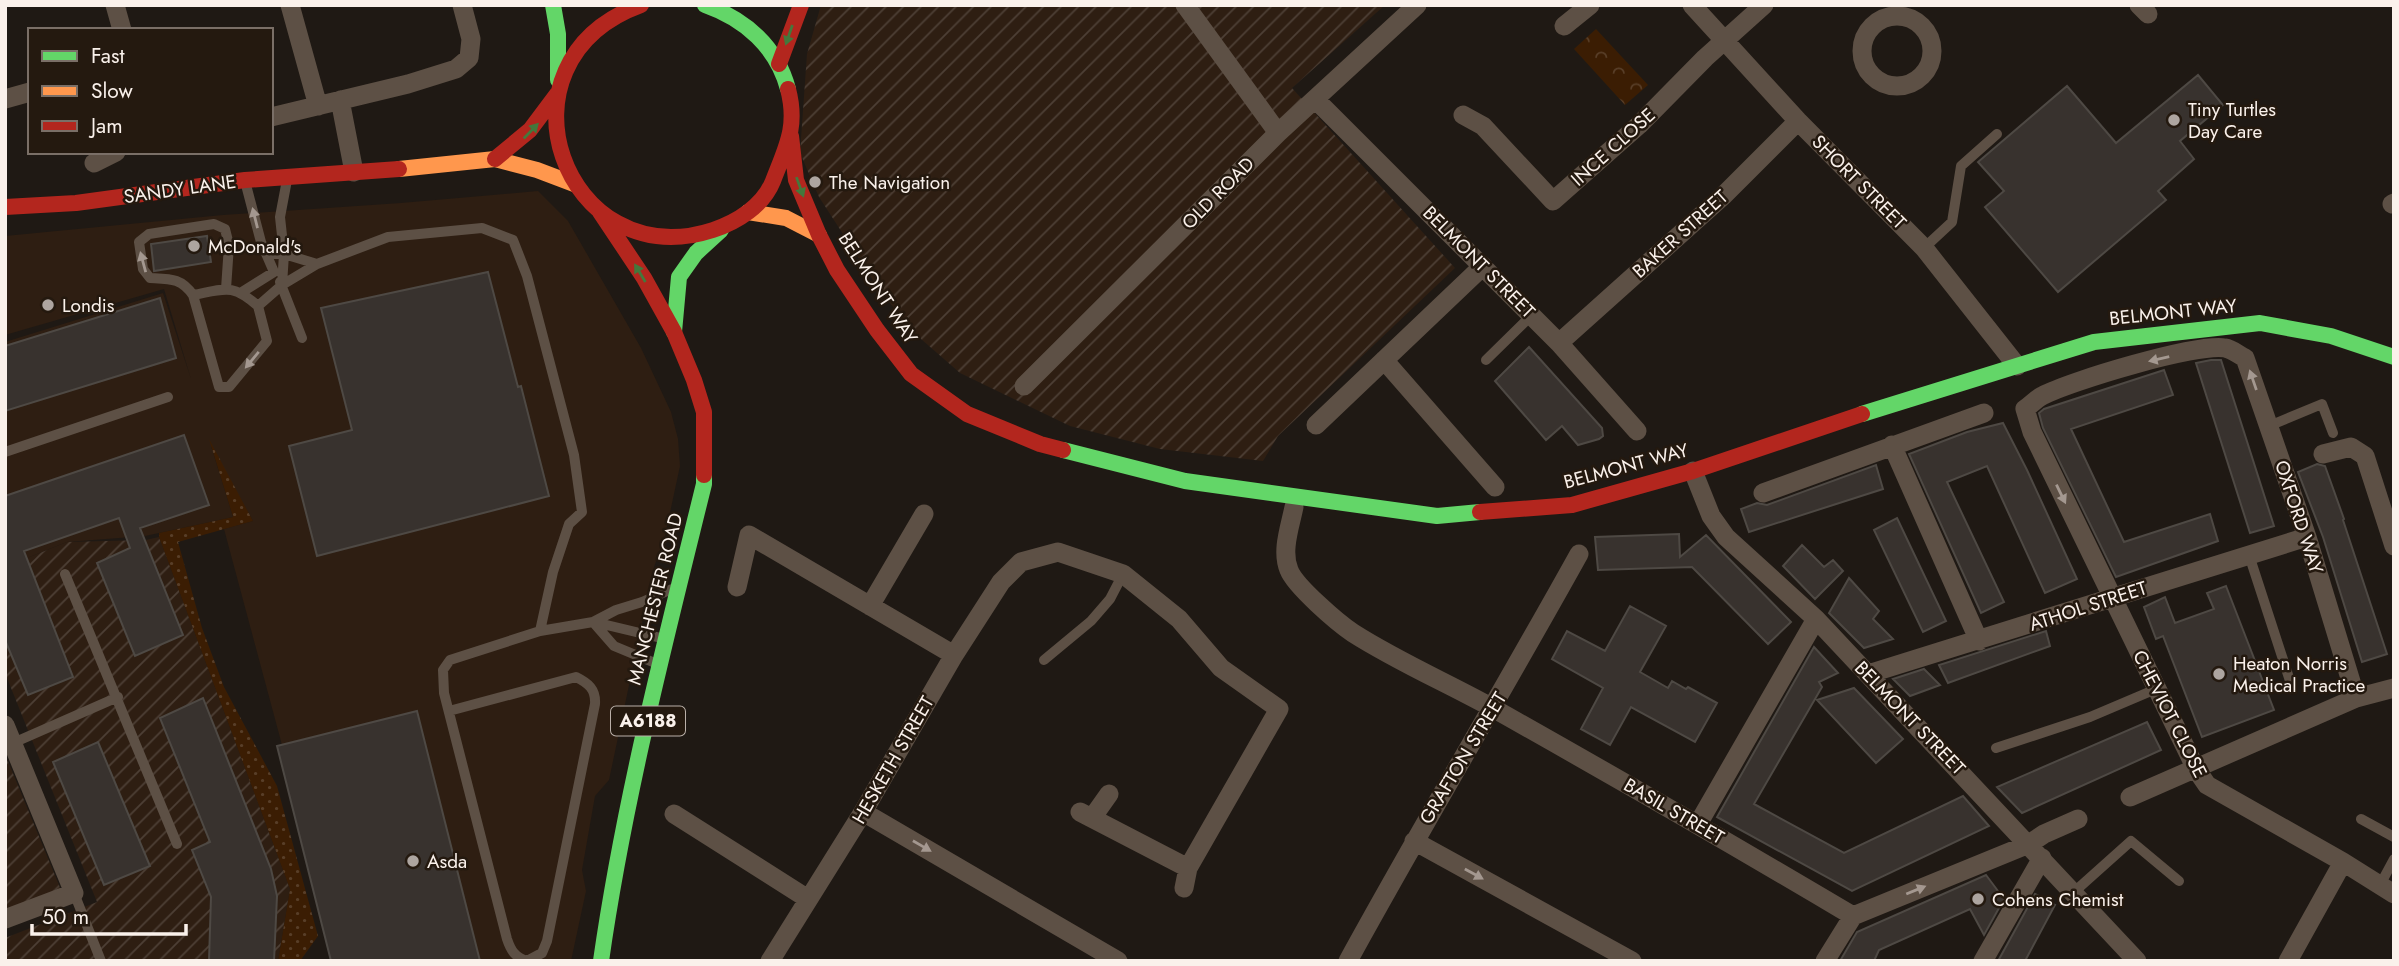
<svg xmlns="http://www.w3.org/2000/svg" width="2399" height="966" viewBox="0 0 2399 966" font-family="Jost,sans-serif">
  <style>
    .built { fill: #2e1e12 }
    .industrial { fill: url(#industrial-furrows) }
    .grass { fill: url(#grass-dots) }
    .forest { fill: url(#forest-crowns) }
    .building { fill: #38322e; stroke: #4e4944; stroke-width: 2 }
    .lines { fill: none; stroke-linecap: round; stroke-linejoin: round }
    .lane { stroke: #5d5045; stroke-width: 10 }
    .street { stroke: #5d5045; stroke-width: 19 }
    .fast { stroke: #63d668; stroke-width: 16 }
    .slow { stroke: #ff974d; stroke-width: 16 }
    .jam { stroke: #b3261e; stroke-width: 16 }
    .oneway { fill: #44783c }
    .oneway2 { fill: #a49890 }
    .poi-dot { fill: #ada5a0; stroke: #24190f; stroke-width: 2.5 }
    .labels { text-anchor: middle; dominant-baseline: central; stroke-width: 5; stroke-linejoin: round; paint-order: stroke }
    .shield { fill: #24190f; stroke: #bab0a9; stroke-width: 2 }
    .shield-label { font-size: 18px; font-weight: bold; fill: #faf1eb }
    .poi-label { font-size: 19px; fill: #faf1eb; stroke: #24190f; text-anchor: start }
    .street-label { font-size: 19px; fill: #faf1eb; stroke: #24190f }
  </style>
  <defs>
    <pattern id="industrial-furrows" width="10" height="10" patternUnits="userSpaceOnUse" patternTransform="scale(1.75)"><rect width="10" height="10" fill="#2e1e12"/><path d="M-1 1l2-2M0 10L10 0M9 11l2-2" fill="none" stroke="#4d3f35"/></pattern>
    <pattern id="grass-dots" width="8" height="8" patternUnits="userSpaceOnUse" patternTransform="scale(1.75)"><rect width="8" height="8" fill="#3b1d03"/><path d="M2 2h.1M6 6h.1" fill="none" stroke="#583e28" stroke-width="1.8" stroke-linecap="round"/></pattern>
    <pattern id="forest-crowns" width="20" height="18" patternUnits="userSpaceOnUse" patternTransform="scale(1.75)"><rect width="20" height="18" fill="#3b1d03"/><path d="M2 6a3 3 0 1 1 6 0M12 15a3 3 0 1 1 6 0" fill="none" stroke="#583e28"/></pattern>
  </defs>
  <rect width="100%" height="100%" fill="#1f1914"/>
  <path class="built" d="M538,191l30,30 73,127 30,64 7,27 2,27 -15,70 -11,31 -45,213 -14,16 -13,74 4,21 -15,70h-236l-53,-216 -58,-216 29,-8 -42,-75 22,71 -88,19 -78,6 -62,25v-225l158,-49 28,86 -27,-90 -159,46v-99l218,-21 178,-12z"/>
  <path class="industrial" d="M821,5h564l-93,83 163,180 -177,168 -15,25 -103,-12 -90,-23 -110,-53 -47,-41 -35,-44 -59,-91 -19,-44 7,-99z
    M159,537l131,352 -12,72h-273v-23l92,-36 -92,-229v-106l62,-25 79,-2z
    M5,754l56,136 -56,20z"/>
  <path class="grass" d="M209,439l44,82 -75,21 24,86 22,59 53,99 41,150 -18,25h-22l12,-72 -131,-352v-4l74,-16z"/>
  <path class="forest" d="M1596,29l52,56 -23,20 -51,-56z"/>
  <path class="building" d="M2198,75l25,30 -43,36 14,18 -36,32 8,9 -108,92 -73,-85 19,-16 -26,-29 89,-76 49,57z
    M207,236l4,26 -57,9 -3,-27z
    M488,272l30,115 3,-1 28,110 -232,60 -28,-110 63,-16 -31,-122z
    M160,298l16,60 -171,53v-65z
    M1529,347l73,81 1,8 -4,3 -21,6 -16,-19 -16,14 -51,-59z
    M2211,360h10l53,166 -24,7 -54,-170z
    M2164,370l9,25 -102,34 53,113 86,-28 8,27 -102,36 -73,-149 -4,-15 5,-4z
    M2003,423l24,47 50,109 -32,14 -58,-127 -40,16 57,120 -23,11 -72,-159 58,-22z
    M184,435l25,70 -69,23 43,107 -48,21 -38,-93 33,-15 -11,-30 -95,33 49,126 -45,18 -23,-55v-144z
    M2317,464l8,2 19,53 -1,1 44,134 -25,8 -39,-125 -25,-65z
    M1876,465l7,24 -134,43 -8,-23 16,-6 10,2z
    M1897,518l49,103 -23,11 -49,-102z
    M1679,534l1,23 26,-22 85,87 -23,22 -76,-77 -94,3 -3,-33z
    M1802,545l22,22 9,-7 10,11 -28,28 -32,-33z
    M1849,578l30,33 -6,8 20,20 -29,9 -35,-35z
    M2226,586l48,124 -72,27 -39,-101 -7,3 -12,-32 21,-10 10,26 39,-14 -7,-16z
    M1630,606l36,20 -26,46 28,16 4,-7 14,8 2,-2 29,16 -22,39 -64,-35 -21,38 -29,-16 22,-41 -51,-29 15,-28 38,20z
    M2046,631l4,15 -102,37 -9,-18z
    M1814,647l24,26 -19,9 3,5 -68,117 90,49 119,-57 26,30 -137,65 -135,-74z
    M1924,669l16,16 -30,11 -17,-17z
    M1854,688l49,51 -27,24 -59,-63z
    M203,698l68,171 6,27 -3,65h-65l2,-64 -19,-47 18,-8 -50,-124z
    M417,711l63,250h-149l-54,-215z
    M2147,722l14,28 -139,63 -25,-26z
    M98,742l52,124 -46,19 -51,-123z
    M1986,875l18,24 -20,36 -14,-26 -91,41 -5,11h-34l17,-29z
    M2035,894l20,11 -30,56h-27z"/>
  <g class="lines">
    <path class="lane" d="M1924,248l28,-26 9,-56 36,-32
      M267,254h17l33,10
      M280,282l22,56
      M282,285l2,-31 -4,-37 7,-37
      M242,292l32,-20 -13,-30 -16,-61
      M193,295c-12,-17 -22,-16 -43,-17l-7,-9 -4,-27 10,-8 65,-10 11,5 4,16 -3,44
      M258,306c-26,-23 -33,-17 -65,-11l26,92h10l38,-46 -9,-35 24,-21 35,-21 71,-27 94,-9 31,12 14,36 47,179 8,57 -13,12 -16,48 -13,59
      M1486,360l46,-45
      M2269,426l53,-22 11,29
      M5,452l163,-55
      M2249,555l42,129
      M65,574l112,270
      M593,622l21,24 41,17
      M594,622l67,16
      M1044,660l47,-39 19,-22 13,-25
      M449,711l127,-34c12,6 20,12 19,27l-48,237 -5,12 -15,8
      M13,743l105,-46
      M1996,748l94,-31 66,-28
      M2361,819l33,18
      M2380,885l14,-26
      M2074,892l57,-51 48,40
      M74,893l27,68
      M527,961c-12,-4 -16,-10 -20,-22l-63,-246 -1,-23 7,-10 90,-29 53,-9 23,-12 26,-8 30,-13"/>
    <path class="street" d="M115,5l7,25
      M290,5l28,101
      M1185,5l93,128
      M1692,5l106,116 126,127 93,118
      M2139,5l9,9
      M1862 51a35 35 0 1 1 70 0a35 35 0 1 1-70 0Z
      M1564,26l26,-21
      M5,99l25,-7
      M1315,99l244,244 78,88
      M340,100l14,72
      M1463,115l20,11 70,75 86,-76 66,-67 59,-53
      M271,117l137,-33 48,-15 13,-11 2,-19 -9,-34
      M94,163l22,-11
      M2392,204l2,-1
      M1559,343l164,-147 75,-75
      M1384,360l111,127
      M1024,386l254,-253 139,-128
      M1316,425l167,-159
      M1892,445l87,196
      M2323,454l28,-7 14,9 29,90
      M1693,471l18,45 15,21 90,82 321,342
      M1763,493l221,-80
      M1294,507c-4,20 -13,44 -5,63 6,16 49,53 64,63 47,30 97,51 145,78 119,67 237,135 355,205
      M737,587l12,-52 205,120
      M870,606l54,-92
      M1868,674l439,-137
      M2356,698l-49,-161 -62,-179c-6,-3 -13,-9 -20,-10 -28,-5 -155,33 -183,48 -6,3 -11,9 -17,13l7,23 164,337 11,16 136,77 51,32
      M5,725l69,168 -69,26
      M2130,797l226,-99 38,-10
      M863,812l255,149
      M1080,812l108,56
      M674,814l134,85
      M1092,818l17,-24
      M1698,824l118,-205
      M1414,841l218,120
      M770,961l93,-149 91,-157 47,-73 20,-20 37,-10 65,22 56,45 42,49 58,41 -91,159 -4,20
      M1348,961c75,-137 155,-270 231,-407
      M1825,961l28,-45 176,-72 15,-10 34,-15
      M1983,961l59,-103
      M2288,961l55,-99"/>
    <path class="fast" d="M553,5l5,29v46
      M705,5c40,14 72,42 83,84
      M674,332l5,-55 17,-24 25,-23
      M1862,414l232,-72 166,-19 71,13 63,21
      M1063,450l122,31 252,35 43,-4
      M601,961c23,-161 64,-319 103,-477v-9"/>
    <path class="slow" d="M399,169l96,-10 42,11 37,14
      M748,212l38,6 33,17"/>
    <path class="jam" d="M641,5c-156,57 -76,273 72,225 24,-8 50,-24 60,-49 13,-34 25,-54 15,-92
      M779,64l22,-59
      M791,136l5,44 23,55 18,35 40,60 34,44 56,40 73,30 23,6
      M495,159l35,-29 27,-36
      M5,207l71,-4 169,-23 154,-11
      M600,212l44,66 30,54 20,48 10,32v63
      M1480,512l92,-7 121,-34 169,-57"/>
  </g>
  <defs><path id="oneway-solid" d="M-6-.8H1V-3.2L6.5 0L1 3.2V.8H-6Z" transform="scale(1.75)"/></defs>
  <g class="oneway">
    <use href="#oneway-solid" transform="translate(789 35) rotate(109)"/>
    <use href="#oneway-solid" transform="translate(531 131) rotate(-46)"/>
    <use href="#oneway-solid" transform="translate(800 187) rotate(70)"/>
    <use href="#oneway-solid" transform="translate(640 273) rotate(-121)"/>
  </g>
  <g class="oneway2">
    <use href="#oneway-solid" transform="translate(255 218) rotate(-104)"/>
    <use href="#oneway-solid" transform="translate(143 262) rotate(-105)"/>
    <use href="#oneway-solid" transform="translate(2159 359) rotate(167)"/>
    <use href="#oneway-solid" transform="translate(252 360) rotate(130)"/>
    <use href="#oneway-solid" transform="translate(2253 380) rotate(-109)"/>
    <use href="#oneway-solid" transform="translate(2061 494) rotate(64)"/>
    <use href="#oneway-solid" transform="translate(922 846) rotate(30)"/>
    <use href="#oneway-solid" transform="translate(1474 874) rotate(29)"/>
    <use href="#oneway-solid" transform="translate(1916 890) rotate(-22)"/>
  </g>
  <g class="poi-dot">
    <circle cx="2174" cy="120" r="7"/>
    <circle cx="815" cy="182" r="7"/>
    <circle cx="194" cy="246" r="7"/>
    <circle cx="48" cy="305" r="7"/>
    <circle cx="2219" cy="674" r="7"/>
    <circle cx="413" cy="861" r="7"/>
    <circle cx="1978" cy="899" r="7"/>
  </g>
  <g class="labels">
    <rect class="shield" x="611" y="706.5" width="74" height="29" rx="5"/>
    <g class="shield-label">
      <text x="648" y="721">A6188</text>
    </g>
    <g class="poi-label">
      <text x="2188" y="109">Tiny Turtles<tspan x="2188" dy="22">Day Care</tspan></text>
      <text x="829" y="182">The Navigation</text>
      <text x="208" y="246">McDonald's</text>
      <text x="62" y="305">Londis</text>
      <text x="2233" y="663">Heaton Norris<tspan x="2233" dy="22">Medical Practice</tspan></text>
      <text x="427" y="861">Asda</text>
      <text x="1992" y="899">Cohens Chemist</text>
    </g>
    <g class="street-label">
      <text transform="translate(1613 147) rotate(-42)">INCE CLOSE</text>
      <text transform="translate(1859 182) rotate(45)">SHORT STREET</text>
      <text transform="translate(180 189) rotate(-8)">SANDY LANE</text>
      <text transform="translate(1218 193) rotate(-45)">OLD ROAD</text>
      <text transform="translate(1680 234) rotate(-42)">BAKER STREET</text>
      <text transform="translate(1479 262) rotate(45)">BELMONT STREET</text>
      <text transform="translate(878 288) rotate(57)">BELMONT WAY</text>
      <text transform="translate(2173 312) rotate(-6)">BELMONT WAY</text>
      <text transform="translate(1626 466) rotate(-15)">BELMONT WAY</text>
      <text transform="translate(2299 517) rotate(72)">OXFORD WAY</text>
      <text transform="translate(655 599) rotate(-76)">MANCHESTER ROAD</text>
      <text transform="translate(2088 606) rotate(-18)">ATHOL STREET</text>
      <text transform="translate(2170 714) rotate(63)">CHEVIOT CLOSE</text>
      <text transform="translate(1910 718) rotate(46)">BELMONT STREET</text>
      <text transform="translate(1463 758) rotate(-59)">GRAFTON STREET</text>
      <text transform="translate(893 760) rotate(-60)">HESKETH STREET</text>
      <text transform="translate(1674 811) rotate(30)">BASIL STREET</text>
    </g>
  </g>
  <rect width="2399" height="966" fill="none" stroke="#faf1eb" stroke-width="14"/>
  <rect x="28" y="28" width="245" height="126" fill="#24190f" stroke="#7a6f67" stroke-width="2"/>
  <rect x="42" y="51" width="35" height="10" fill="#63d668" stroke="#7a6f67" stroke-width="2"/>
  <text x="91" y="63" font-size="21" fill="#faf1eb">Fast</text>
  <rect x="42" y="86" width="35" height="10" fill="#ff974d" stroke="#7a6f67" stroke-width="2"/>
  <text x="91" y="98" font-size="21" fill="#faf1eb">Slow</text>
  <rect x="42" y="121" width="35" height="10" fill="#b3261e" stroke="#7a6f67" stroke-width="2"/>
  <text x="91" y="133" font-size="21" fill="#faf1eb">Jam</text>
  <path d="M32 924v10h154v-10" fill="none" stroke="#faf1eb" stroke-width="3.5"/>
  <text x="42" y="924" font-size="21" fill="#faf1eb" stroke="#24190f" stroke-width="5" paint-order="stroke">50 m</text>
</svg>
